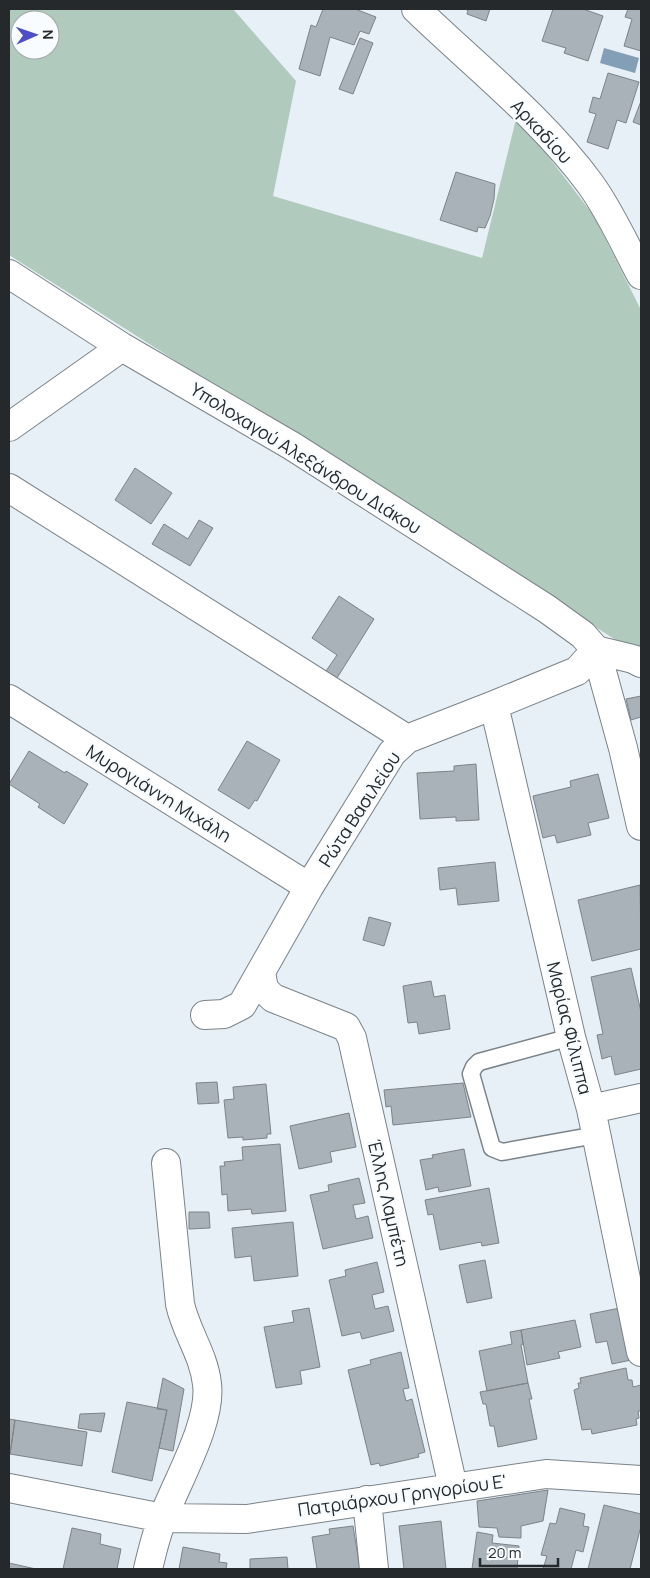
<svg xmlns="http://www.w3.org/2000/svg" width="650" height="1578" viewBox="0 0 650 1578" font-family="Manrope,sans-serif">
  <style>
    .green { fill: #b0cbbd; fill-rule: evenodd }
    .water { fill: #839fb7 }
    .building { fill: #a9b2b8; stroke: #7c8389 }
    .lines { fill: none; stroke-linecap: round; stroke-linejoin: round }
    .service-casing { stroke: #7b8389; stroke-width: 19 }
    .minor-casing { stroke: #7b8389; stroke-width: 30 }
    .service { stroke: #fff; stroke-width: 16 }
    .minor { stroke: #fff; stroke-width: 28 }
    .labels { text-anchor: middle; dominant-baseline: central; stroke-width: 4.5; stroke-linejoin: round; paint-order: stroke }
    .street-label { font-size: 18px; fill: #26292c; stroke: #f8fcff }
  </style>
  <rect width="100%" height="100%" fill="#e7f0f6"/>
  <path class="green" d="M9,9h224l63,72 -23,115 209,62 34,-139 29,33 49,64 47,94v346l-632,-401zM20,20h30v30h-30z"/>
  <path class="water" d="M604,48l35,10 -4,15 -35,-10z"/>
  <path class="building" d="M323,9h32l21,8 -7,17 -9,-3 -6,14 -24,-8 -10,39 -21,-7 12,-44 5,2z
    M463,9h27l-4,12 -19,-7 1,-4z
    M553,9h30l20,7 -15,45 -24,-8 2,-5 -24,-7z
    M628,9h13v42l-17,-5 8,-27 -7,-2z
    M360,38l13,5 -20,51 -14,-5z
    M608,73l31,9 -13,41 -9,-3 -9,29 -21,-7 9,-28 -7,-2 4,-15 7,2z
    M641,101v24l-8,-3z
    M456,172l39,12 -1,15 -4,17 -5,12 -7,-1 -1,5 -37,-12z
    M135,468l37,25 -21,31 -36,-24z
    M199,520l14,8 -23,38 -38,-22 12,-20 24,15z
    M339,596l35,23 -37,59 -11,-7 11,-16 -25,-17z
    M641,696v21l-10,3 -5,-21z
    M247,741l33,19 -23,41 -2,-1 -6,9 -31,-19z
    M29,751l36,22 1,-2 22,13 -24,40 -26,-17 2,-3 -31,-20z
    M476,764l3,56 -23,1v-4l-36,2 -3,-46 37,-2v-5z
    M598,774l11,44 -21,5 3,12 -34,8 -2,-8 -12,3 -10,-42 38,-9 -1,-6z
    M495,862l4,39 -41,4 -2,-17 -16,2 -2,-22z
    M640,885l1,64 -49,12 -14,-61z
    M369,917l22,6 -7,23 -21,-6z
    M631,968l10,44v57l-26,6 -4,-19 -9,3 -5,-24 6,-1 -12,-57z
    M431,981l3,16 11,-2 5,34 -31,5 -2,-12 -9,1 -5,-37z
    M217,1082l2,21 -21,1 -2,-21z
    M463,1083l8,34 -78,8 -2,-19 -5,1 -2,-17z
    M266,1084l5,50h-4v4l-24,2v-3l-15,1 -4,-38 10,-1 -1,-12z
    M349,1113l7,34 -26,5 2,10 -33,7 -9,-43z
    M280,1144l6,67 -34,3 -1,-5 -23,2 -1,-17 -5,1 -2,-29h5l-1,-4 19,-2 -1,-13z
    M464,1149l7,37 -32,6 -1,-5 -12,3 -6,-30 13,-2 -1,-3z
    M359,1178l6,25 -12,2 3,14 12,-3 5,22 -50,11 -13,-54 19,-4 -1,-6z
    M489,1188l10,55 -17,3 -1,-4 -41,8 -7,-36 -5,1 -3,-15z
    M189,1212h20l1,16 -21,1z
    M293,1222l5,54 -44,5 -3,-25 -16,2 -3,-30z
    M485,1260l7,38 -25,5 -8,-38z
    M377,1262l7,30 -12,3 3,14 13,-3 6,25 -32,8 -2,-7 -18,4 -13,-56 17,-4 -1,-6z
    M625,1307l11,52 -24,5 -5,-23 -11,2 -6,-29z
    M309,1308l11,59 -20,4 2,13 -26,4 -12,-61 30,-5 -2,-11z
    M575,1320l6,27 -23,5 2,6 -33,7 -6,-35z
    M521,1330l2,14 -2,1 7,38 -41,8 -8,-40 33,-7 -2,-12z
    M401,1352l8,36 -6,1 3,12 6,-2 13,53 -7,2 1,3 -39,9 -1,-3 -8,2 -23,-95 23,-6 -1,-4z
    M626,1368l2,12h4l1,7 8,-2v26h-3l1,7 -3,1 1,6 -45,9 -1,-5 -9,1 -8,-40 5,-2 -1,-5h3l-1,-5z
    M163,1378l21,11 -11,62 -14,-3 8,-38 -10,-1z
    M528,1383l4,16h-3l8,40 -39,8 -4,-21h-4l-4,-22h-3l-3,-12z
    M127,1402l40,8 -15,71 -40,-9z
    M105,1413l-4,19 -23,-4 2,-14z
    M9,1419l6,1 -5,34h-1z
    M15,1420l72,12 -5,34 -72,-12z
    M548,1490l-5,31 -22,5v12l-22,-1 -2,-9 -18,-1 -2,-26z
    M604,1505l37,9v12l-11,43h-42z
    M560,1508l25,6 -2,12 6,1 -6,25 -7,-2 -5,19h-28l4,-13 -6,-1 9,-32 6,1z
    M441,1521l5,48h-42l-5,-43z
    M353,1526l7,43h-43l-5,-32 18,-3 -1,-5z
    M72,1528l29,6 -1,10 21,5 -4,20h-54z
    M477,1532l16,3 -1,8 27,3 -2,23h-45z
    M183,1547l37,7 -1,8 8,1 -1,6h-47z
    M287,1557l1,12h-38v-10z
    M9,1563l27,6h-27z"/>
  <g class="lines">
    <g class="service-casing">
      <path id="service" d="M571,1037l-92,25 -5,5 -3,7 21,74 10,4 94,-17"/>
    </g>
    <g class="minor-casing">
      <path id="minor" d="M416,9c59,57 126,109 175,176 20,28 34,60 50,90
        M9,274l113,73 170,99 255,163 36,26 13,15 27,98 18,78
        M9,427l113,-80
        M9,488l398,251
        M596,650l37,9 8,4
        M9,699l300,188
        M494,705l77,332 20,72 50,243
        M261,972l3,17 9,9 73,29 6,11 101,449
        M205,1015l19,-1 18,-9 67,-118 83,-134 15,-14 87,-34 83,-34 19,-21
        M591,1109l50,-11
        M9,1488l154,30 84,1 299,-45 95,6
        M367,1500l7,69
        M148,1569c4,-17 8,-35 15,-51 14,-37 49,-96 44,-134 -3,-29 -21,-52 -27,-80l-14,-141"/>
    </g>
    <use href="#service" class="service"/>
    <use href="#minor" class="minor"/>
  </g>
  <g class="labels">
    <g class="street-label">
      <text transform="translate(542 131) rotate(47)">Αρκαδίου</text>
      <text transform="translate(306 458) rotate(32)">Υπολοχαγού Αλεξάνδρου Διάκου</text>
      <text transform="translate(159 793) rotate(32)">Μυρογιάννη Μιχάλη</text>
      <text transform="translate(359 809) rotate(-57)">Ρώτα Βασιλείου</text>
      <text transform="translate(570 1028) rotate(76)">Μαρίας Φίλιππα</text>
      <text transform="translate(389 1203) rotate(77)">Έλλης Λαμπέτη</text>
      <text transform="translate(402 1495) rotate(-8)">Πατριάρχου Γρηγορίου Ε'</text>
    </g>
  </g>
  <rect width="650" height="1578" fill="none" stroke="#26292c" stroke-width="20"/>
  <g transform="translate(35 35) rotate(88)"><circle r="24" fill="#f8fcff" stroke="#a4a8ab"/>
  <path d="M0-4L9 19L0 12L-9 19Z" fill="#4e4fc6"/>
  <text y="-8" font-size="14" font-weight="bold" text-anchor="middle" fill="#26292c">N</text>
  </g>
  <path d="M480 1558v8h78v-8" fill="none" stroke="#26292c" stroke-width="2.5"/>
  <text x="488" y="1558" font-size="15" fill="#26292c" stroke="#f8fcff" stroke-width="4" paint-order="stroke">20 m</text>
</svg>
